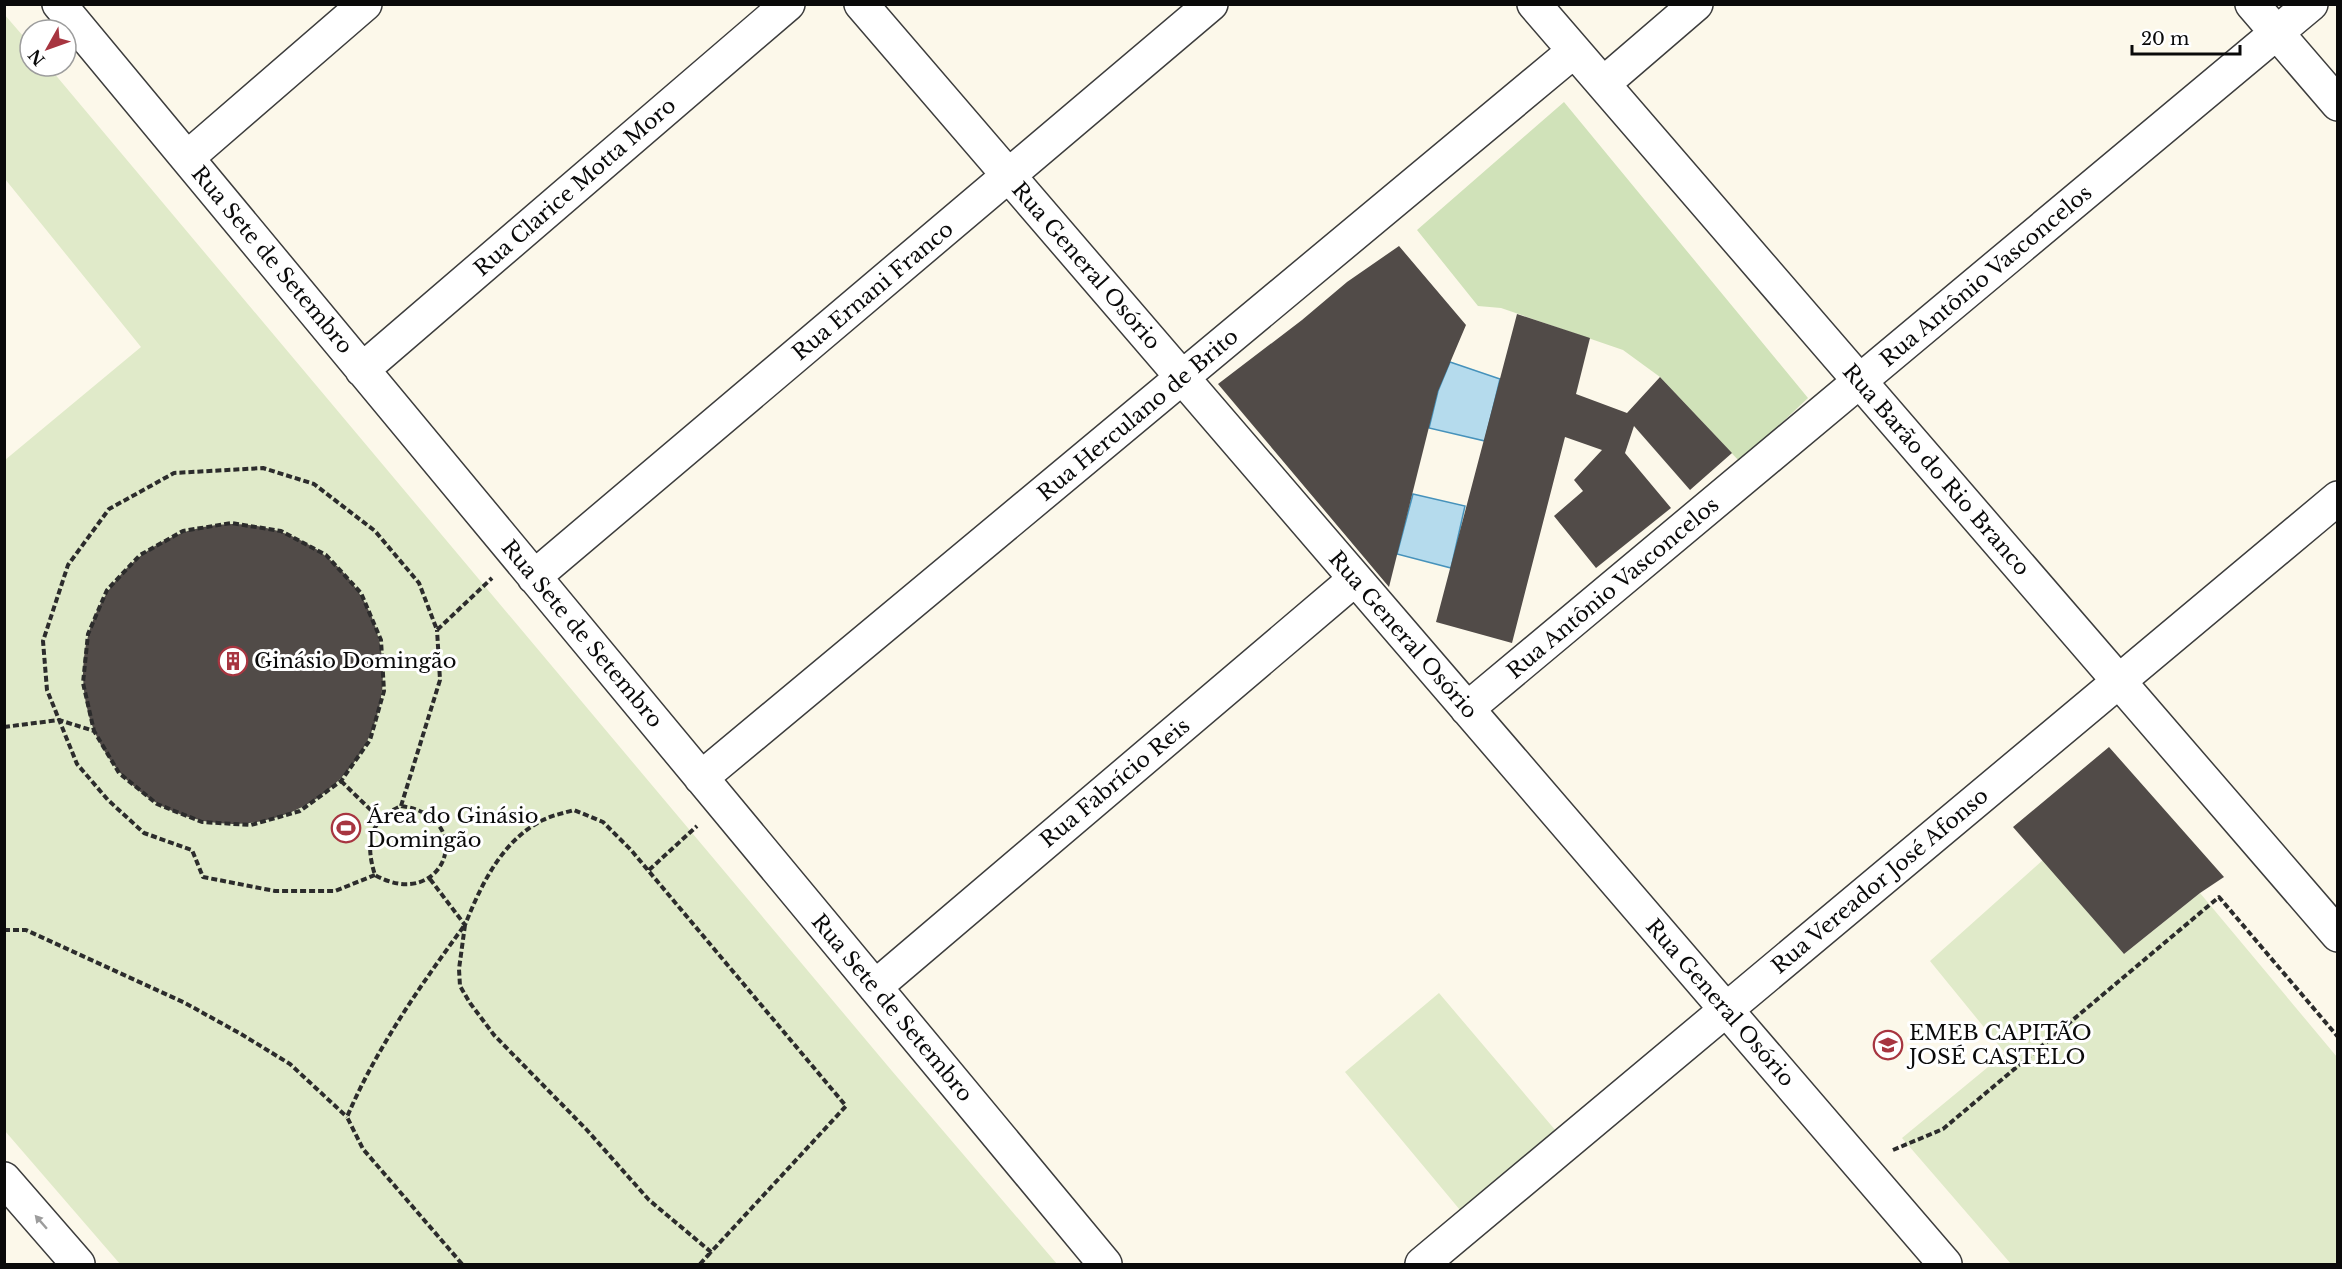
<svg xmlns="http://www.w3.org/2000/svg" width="2342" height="1269" viewBox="0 0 2342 1269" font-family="'Libre Baskerville',serif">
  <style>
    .green { fill: #d0e2b9 }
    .pitch { fill: #e0eac9 }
    .water { fill: #b5dbed; stroke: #4692bb; stroke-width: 1.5 }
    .building { fill: #514b48 }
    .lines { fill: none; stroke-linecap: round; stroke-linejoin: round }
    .street-casing { stroke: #3d3d3d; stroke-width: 36 }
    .path { stroke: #2c2c2c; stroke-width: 4; stroke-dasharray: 6 3; stroke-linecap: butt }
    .street { stroke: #fff; stroke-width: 33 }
    .oneway { fill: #9d9d9d }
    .labels { text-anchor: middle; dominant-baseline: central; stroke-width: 6; stroke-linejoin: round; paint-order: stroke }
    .street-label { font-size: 21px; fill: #0a0a0a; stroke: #fff }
    .poi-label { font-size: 21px; fill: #0a0a0a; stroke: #fff; text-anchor: start }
  </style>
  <rect width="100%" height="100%" fill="#fcf8ea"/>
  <path class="green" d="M1564,102l244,296 -68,64 -80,-85 -37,-27 -122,-42 -23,-2 -61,-76z"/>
  <path class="pitch" d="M4,14l26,30v22h18l844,1005 165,193h-937l-115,-133v-671l136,-113 -136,-168z
    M2043,860l81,94 76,-61 137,164v207h-326l-109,-126 103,-85 -75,-92z
    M1439,993l117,138 -96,79 -115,-138z"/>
  <path class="water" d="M1450,362l50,17 -15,62 -56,-13 9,-37z
    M1413,494l52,12 -14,62 -54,-14z"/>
  <path class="building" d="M1399,246l67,79 -28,66 -49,196 -171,-203 84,-64 45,-38z
    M1517,314l73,24 -14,56 51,19 33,-36 72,76 -42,37 -56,-64 -9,27 46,55 -75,60 -42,-52 29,-25 -9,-11 28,-30 -37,-13 -53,206 -76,-21z
    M83 674a150 150 0 1 1 300 0a150 150 0 1 1-300 0Z
    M2109,747l115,130 -24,16 -76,61 -111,-127z"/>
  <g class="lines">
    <g class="street-casing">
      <path id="street" d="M59,4l1046,1260
        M861,4l1084,1260
        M1534,4l804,931
        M2252,4l86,100
        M1603,84l93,-80
        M187,158l178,-154
        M362,370l426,-366
        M534,577l677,-573
        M1467,709l844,-705
        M701,778l873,-727
        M875,987l480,-408
        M4,1179l74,85
        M1422,1264l916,-766"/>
    </g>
    <path class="path" d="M4,727l55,-7 35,11 25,42 38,31 45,18 49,3 49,-14 41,-30 29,-41 14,-49 -3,-51 -20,-47 -35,-38 -45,-24 -50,-8 -48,8 -43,24 -33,35 -19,44 -5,49 11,48
      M341,781l39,38
      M401,806c79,11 43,108 -26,69 -10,-31 -6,-55 26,-69z
      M401,806l39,-126 -3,-50
      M649,870l48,-44
      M375,875l-40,16h-60l-72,-14 -11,-27 -48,-17 -36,-33 -31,-36 -30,-74 -4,-49 25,-76 41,-56 65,-36 89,-5 51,16 61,47 44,52 18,47 55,-52
      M430,879l35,46c16,-40 37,-85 78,-105 10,-5 21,-7 31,-10l29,12 28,28 215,256 -135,146 -62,-52 -63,-71 -92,-94 -24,-32 -10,-17 -1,-17 6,-44
      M4,930h22l159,73 56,31 49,30 57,53
      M1893,1150l50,-21 276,-232 119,140
      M462,1264l-99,-115 -16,-32c29,-68 73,-131 117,-191
      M700,1264l11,-12"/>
    <use href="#street" class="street"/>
  </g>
  <defs><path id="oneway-solid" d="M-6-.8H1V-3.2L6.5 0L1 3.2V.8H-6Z" transform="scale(1.5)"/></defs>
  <use class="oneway" href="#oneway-solid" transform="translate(41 1222) rotate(-131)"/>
  <defs>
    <g id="building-ring" transform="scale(1.5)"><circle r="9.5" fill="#fff" stroke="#a73540" stroke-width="1.5"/><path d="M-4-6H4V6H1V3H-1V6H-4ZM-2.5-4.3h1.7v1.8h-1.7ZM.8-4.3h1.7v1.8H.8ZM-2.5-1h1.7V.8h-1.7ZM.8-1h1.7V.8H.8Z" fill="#a73540"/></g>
    <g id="stadium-ring" transform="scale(1.5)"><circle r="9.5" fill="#fff" stroke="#a73540" stroke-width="1.5"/><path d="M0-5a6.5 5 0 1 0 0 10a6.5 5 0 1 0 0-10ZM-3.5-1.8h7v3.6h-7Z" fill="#a73540"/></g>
    <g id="school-ring" transform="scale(1.5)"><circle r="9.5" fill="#fff" stroke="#a73540" stroke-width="1.5"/><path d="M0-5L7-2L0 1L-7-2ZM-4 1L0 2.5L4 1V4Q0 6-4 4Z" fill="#a73540"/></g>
  </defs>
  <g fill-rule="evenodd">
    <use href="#building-ring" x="233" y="661"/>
    <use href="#stadium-ring" x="346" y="828"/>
    <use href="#school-ring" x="1888" y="1045"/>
  </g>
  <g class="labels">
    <g class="street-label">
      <text transform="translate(575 187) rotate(-41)">Rua Clarice Motta Moro</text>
      <text transform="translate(272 260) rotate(50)">Rua Sete de Setembro</text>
      <text transform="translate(1086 266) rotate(49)">Rua General Osório</text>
      <text transform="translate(1986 276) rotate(-40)">Rua Antônio Vasconcelos</text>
      <text transform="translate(873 291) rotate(-40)">Rua Ernani Franco</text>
      <text transform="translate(1138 415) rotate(-40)">Rua Herculano de Brito</text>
      <text transform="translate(1936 470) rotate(49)">Rua Barão do Rio Branco</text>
      <text transform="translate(1613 588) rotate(-40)">Rua Antônio Vasconcelos</text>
      <text transform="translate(582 634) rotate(50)">Rua Sete de Setembro</text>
      <text transform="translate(1403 635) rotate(49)">Rua General Osório</text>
      <text transform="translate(1115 783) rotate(-40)">Rua Fabrício Reis</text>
      <text transform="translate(1880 881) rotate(-40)">Rua Vereador José Afonso</text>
      <text transform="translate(1720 1003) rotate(49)">Rua General Osório</text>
      <text transform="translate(892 1008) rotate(50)">Rua Sete de Setembro</text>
    </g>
    <g class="poi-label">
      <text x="254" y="661">Ginásio Domingão</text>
      <text x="367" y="816">Área do Ginásio<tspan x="367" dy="24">Domingão</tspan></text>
      <text x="1909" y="1033">EMEB CAPITÃO<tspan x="1909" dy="24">JOSÉ CASTELO</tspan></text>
    </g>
  </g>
  <rect width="2342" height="1269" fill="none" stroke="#0a0a0a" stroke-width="12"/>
  <g transform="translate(48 48) rotate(230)"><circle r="28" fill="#ffffff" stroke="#9d9d9d" stroke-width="1.5"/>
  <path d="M0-4.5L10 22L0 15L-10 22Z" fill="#a73540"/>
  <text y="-9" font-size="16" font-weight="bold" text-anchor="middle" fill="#0a0a0a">N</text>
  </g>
  <path d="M2132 45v9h108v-9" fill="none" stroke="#0a0a0a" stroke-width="3"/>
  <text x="2141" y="45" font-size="18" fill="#0a0a0a" stroke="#ffffff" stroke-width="4.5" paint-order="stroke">20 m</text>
</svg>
